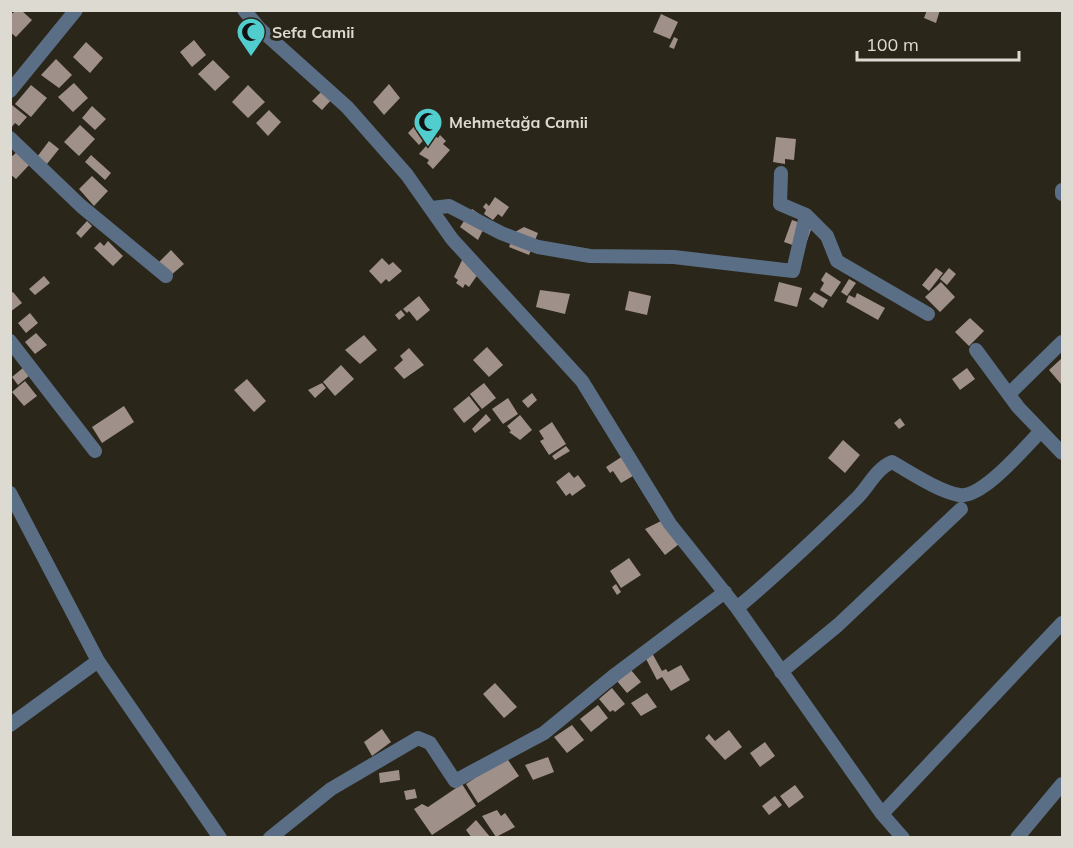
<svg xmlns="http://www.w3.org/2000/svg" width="1073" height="848" viewBox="0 0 1073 848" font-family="Mulish,sans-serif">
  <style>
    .building { fill: #a0908a }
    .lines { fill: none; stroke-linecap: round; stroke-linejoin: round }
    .minor { stroke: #5a6e86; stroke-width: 14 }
    .labels { text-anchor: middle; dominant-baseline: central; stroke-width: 6; stroke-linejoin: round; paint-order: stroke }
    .poi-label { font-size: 16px; font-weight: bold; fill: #dddad2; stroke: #2b261a; text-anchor: start }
  </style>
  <rect width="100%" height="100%" fill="#2b261a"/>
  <path class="building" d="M17,10h4l11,10 -16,17 -6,-5v-17z
    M927,10h13l-4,13 -12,-5z
    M661,14l17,8 -8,17 -17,-7z
    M674,37l4,2 -4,10 -5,-2z
    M194,40l12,15 -14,12 -12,-15z
    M86,42l17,16 -13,15 -17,-16z
    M56,59l16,16 -13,13 -18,-13z
    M213,60l17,17 -15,14 -17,-17z
    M74,83l14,15 -15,14 -15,-15z
    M389,84l11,14 -16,17 -11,-13z
    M31,85l16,13 -16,19 -16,-13z
    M248,85l17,17 -17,16 -16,-16z
    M325,88l9,9 -12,13 -10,-9z
    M12,105l15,12 -8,9 -4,-3 -5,6z
    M92,106l14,13 -11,11 -13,-12z
    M269,110l12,12 -13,14 -12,-13z
    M426,114l10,13 -17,18 -11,-12z
    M80,125l15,14 -16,17 -15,-14z
    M440,135l6,6 -3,3 7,6 -17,19 -6,-6 2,-3 -10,-6 16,-18 3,2z
    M776,137l20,2 -2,21 -9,-1v5l-12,-2z
    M49,141l10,8 -12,15 -10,-7z
    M17,152l13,12 -14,15 -6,-5v-16z
    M91,155l20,18 -6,7 -20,-18z
    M92,176l16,15 -14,15 -15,-17z
    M495,197l14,10 -7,10 -4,-3 -5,6 -9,-6 2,-4 -3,-3 3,-4 3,3z
    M472,209l16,11 -10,20 -18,-13z
    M792,220l20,7 -8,22 -20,-7z
    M87,221l5,5 -11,12 -5,-5z
    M524,227l14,6 -9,22 -20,-8 6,-15z
    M108,241l15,15 -10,10 -19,-18 6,-6 4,4z
    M171,250l13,14 -14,12 -12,-13z
    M382,258l7,7 4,-3 9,9 -13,11 -3,-3 -5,5 -12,-13z
    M463,258l18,12 -12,17 -4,-3 -2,4 -7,-5 2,-3 -4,-3z
    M936,268l7,5 -14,18 -7,-6z
    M949,268l7,6 -9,11 -7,-6z
    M826,272l15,10 -10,15 -11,-7 4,-7 -3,-3z
    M44,276l6,7 -15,12 -6,-6z
    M849,279l7,4 -9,13 -6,-4z
    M779,282l23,6 -5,19 -23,-6z
    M941,282l14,15 -15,15 -15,-15z
    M540,290l30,4 -5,20 -29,-7z
    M629,291l22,5 -4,19 -22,-5z
    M13,292l9,11 -12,9v-18z
    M814,292l14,8 -5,8 -14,-9z
    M857,293l28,15 -7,12 -32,-18 3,-7 6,3z
    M419,296l11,14 -13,11 -8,-10 -2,2 -4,-4z
    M401,310l4,5 -6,5 -4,-5z
    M30,313l8,10 -12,10 -8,-10z
    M970,318l14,13 -15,15 -14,-14z
    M36,333l11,12 -12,9 -10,-12z
    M364,335l13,15 -17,14 -15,-14z
    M487,347l16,18 -14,12 -16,-17z
    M409,348l15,17 -20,14 -10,-11 9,-8 -3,-4z
    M1062,358v25l-1,1 -12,-14z
    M341,365l13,14 -19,17 -12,-14z
    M24,367l6,8 -12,10 -6,-8z
    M967,368l8,11 -15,11 -8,-11z
    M247,379l19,22 -12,11 -20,-22z
    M25,381l12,15 -13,10 -12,-14z
    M322,383l4,5 -11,10 -7,-8z
    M484,383l12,15 -14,11 -12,-15z
    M532,393l5,7 -9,8 -6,-7z
    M469,396l11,14 -16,13 -11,-14z
    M508,398l10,16 -15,10 -11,-15z
    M124,406l10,16 -32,21 -10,-16z
    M486,414l5,6 -16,13 -3,-4z
    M520,415l12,15 -12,10 -11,-8 2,-1 -4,-5z
    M900,418l5,7 -6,4 -5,-6z
    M552,422l14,22 -17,11 -9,-14 4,-2 -5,-8z
    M843,440l17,15 -15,18 -17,-15z
    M566,446l4,5 -15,9 -3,-4z
    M626,454l12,19 -17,10 -8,-12 -3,2 -4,-6z
    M569,472l5,6 4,-3 8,11 -14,10 -2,-3 -4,3 -10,-14z
    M661,521l22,20 -18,14 -20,-26z
    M629,558l12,17 -20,13 -11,-17z
    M616,584l5,8 -4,3 -5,-8z
    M652,653l10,18 4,-2 2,3 13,-7 9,15 -19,11 -9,-14 -5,3 -12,-23z
    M631,670l10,12 -14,11 -10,-12z
    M495,683l22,24 -13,11 -21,-24z
    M612,688l13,16 -10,8 -2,-2 -3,2 -11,-13z
    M647,693l10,14 -16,9 -10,-13z
    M598,705l10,13 -17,14 -11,-13z
    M572,725l12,15 -17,13 -13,-16z
    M382,729l9,13 -19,14 -8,-14z
    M729,730l13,17 -17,13 -20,-22 4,-4 6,7z
    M765,742l10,14 -15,11 -10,-14z
    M506,757l13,19 -41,27 -12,-19z
    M548,757l6,15 -21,8 -8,-15z
    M399,770l1,10 -20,3 -1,-10z
    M462,784l14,22 -44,29 -18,-26 8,-5 6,3z
    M795,785l9,12 -15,11 -9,-12z
    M415,789l2,9 -11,2 -2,-9z
    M775,796l7,9 -13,10 -7,-9z
    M497,810l4,6 4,-3 10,14 -19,10 -14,-21z
    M476,820l15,18h-19l-6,-8z"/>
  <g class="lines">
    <path class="minor" d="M244,10l16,19 87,78 60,68 45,64 130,142 88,143 67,84 145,206 21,24
      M10,91l66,-81
      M10,138l71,68 85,70
      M1062,190v4
      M432,208l17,-2 52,27 37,14 52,9 84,1 119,14 13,-56 -26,-11 1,-31
      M806,215l21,21 10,25 91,53
      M10,341l85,110
      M976,350l42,57 44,46
      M1009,394l53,-52
      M10,493l88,168 122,177
      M737,608c42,-35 81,-72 120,-110 11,-11 20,-30 35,-36 18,10 46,29 67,33 23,4 66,-48 82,-64
      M781,672l57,-47 123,-116
      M10,725l88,-64
      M882,814l180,-191
      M270,838l61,-49 87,-51 12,5 25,38 89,-48 72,-59 109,-82
      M1017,838l45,-54"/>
  </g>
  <defs>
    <g id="mosque-pin" transform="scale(1.5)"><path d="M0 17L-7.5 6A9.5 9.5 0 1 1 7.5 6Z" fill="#52cdce" stroke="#2b261a"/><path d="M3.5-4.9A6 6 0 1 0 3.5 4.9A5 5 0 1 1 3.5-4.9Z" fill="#111"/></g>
  </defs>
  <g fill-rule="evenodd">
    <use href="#mosque-pin" x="251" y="32"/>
    <use href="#mosque-pin" x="428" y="122"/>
  </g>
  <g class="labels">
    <g class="poi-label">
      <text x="272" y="32">Sefa Camii</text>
      <text x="449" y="122">Mehmetağa Camii</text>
    </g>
  </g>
  <rect width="1073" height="848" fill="none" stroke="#dddad2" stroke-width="24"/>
  <path d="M857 51v9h162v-9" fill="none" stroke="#dddad2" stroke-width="3"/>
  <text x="866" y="51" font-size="18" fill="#dddad2" stroke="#2b261a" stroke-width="4.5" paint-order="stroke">100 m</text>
</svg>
